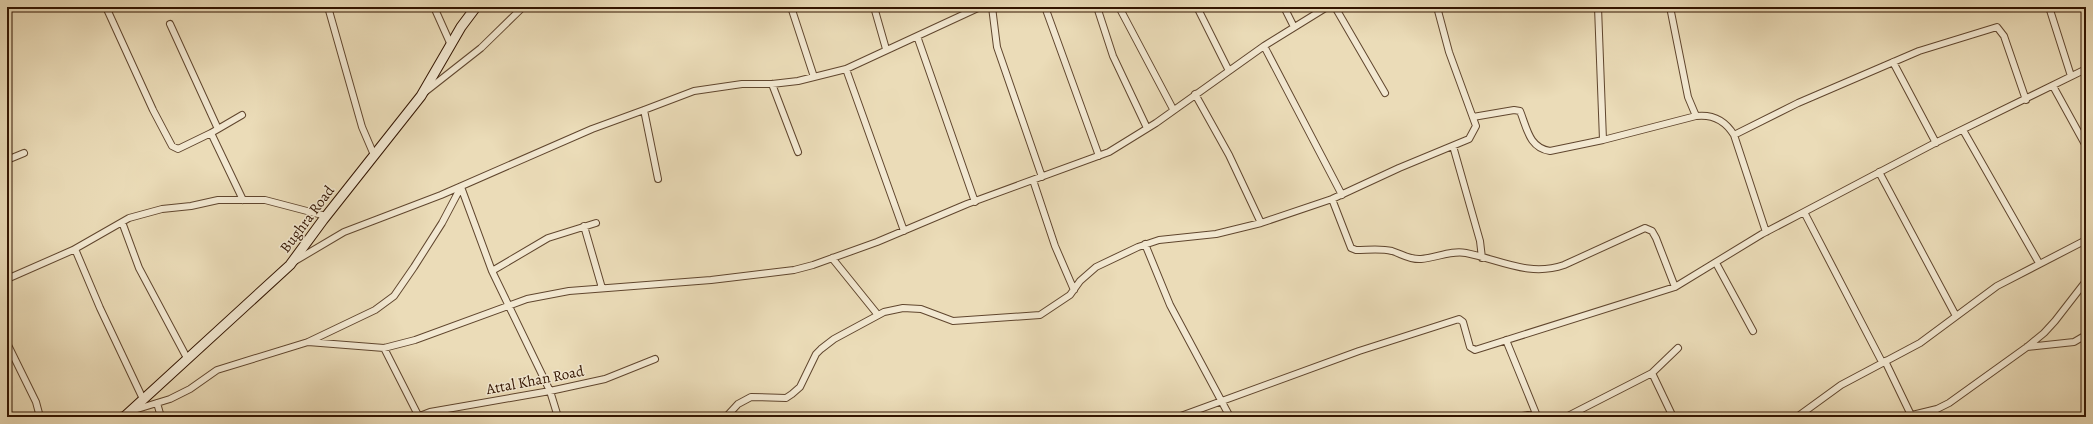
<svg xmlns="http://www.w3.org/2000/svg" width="2093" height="424" viewBox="0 0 2093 424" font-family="Alegreya,serif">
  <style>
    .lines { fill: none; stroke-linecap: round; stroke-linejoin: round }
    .street-casing { stroke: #60462e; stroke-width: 8 }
    .secondary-casing { stroke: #321400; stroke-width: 11 }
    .street { stroke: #f2e8d1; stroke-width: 6 }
    .secondary { stroke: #f2e8d1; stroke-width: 9 }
    .labels { text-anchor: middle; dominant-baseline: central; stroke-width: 3; stroke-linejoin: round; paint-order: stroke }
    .street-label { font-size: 15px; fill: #321400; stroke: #f2e8d1 }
  </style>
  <rect width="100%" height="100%" fill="#ebdcb8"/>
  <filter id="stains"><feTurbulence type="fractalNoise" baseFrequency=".005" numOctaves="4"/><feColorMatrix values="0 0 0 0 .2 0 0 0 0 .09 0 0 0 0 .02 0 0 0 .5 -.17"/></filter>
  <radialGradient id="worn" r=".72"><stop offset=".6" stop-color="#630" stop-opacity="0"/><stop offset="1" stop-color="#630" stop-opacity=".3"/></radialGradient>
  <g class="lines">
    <g class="street-casing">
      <path id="street" d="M106,7l47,103 19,36 6,3 33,-16
        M328,7l34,120 12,28
        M434,7l17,38
        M791,7l23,70
        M874,7l12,42
        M992,7l5,40 45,130
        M1045,7l54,149
        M1097,7l16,49 34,72
        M1119,7l54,102
        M1197,7l32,64
        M1284,7l10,20
        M1335,7l50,86
        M1598,7l5,133
        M1670,7l18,90 8,19c17,-2 29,4 38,19l32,97
        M2049,7l22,69
        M170,24l48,105 -7,4 32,67
        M917,36l58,166
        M1264,46l78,149
        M1893,62l43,81
        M846,69l58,162
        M772,84l26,68
        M2053,86l33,60
        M425,92l56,-44 42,-41
        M1195,94l34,61 32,68
        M644,110l14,69
        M1473,117l41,-7 6,1c7,17 9,37 30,40l53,-11 93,-24
        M218,129l24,-14
        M1963,130l76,133
        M1734,135l64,-32 121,-52 78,-24 7,9 22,64
        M1453,146l27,95 2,17
        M7,160l17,-7
        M1879,172l77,144
        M1033,180l22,66 19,44
        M461,187l31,84 58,120 8,26
        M1332,199l19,49 5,2c12,0 24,-2 36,1 10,3 18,9 29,8 15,-1 30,-9 45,-6 35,7 63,24 98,12l81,-37 7,3 4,7 19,49
        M1804,212l78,150
        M122,222l17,46 48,90
        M584,226l18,62
        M1145,244l25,61 60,112
        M75,249l25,59 43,91
        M832,258l46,57
        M295,261l49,-29 97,-37 151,-66 52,-19 50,-19 48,-7h30l26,-3 48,-12 134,-62
        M1716,263l37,68
        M492,271l56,-33 48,-15
        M7,279l66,-29 56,-32 33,-9 29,-3 27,-6h47l61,16
        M1506,340l31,76
        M308,342l76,6 31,-8 112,-41 42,-8 142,-11 83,-10 19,-5 64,-23 90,-38 142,-52 47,-29 108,-77 63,-39
        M7,343l29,59 4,15
        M2027,347l47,-5 12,-7
        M384,348l35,69
        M1885,361l26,54
        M1652,373l26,-25
        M157,403l4,14
        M134,410l36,-11 20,-10 27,-19 91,-28 67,-32 19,-14 20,-29 28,-44 19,-36
        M113,417l14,-2
        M417,417l13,-5 120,-21 55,-12 50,-20
        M726,417l12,-13 13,-7 35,1 6,-4 8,-7 16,-33 5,-5 13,-10 50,-27 19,-4 18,1 32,12 87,-6 30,-20 10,-14 16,-14 42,-20 21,-7 57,-6 45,-11 71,-24 67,-31 70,-29 7,-13 -27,-74 -12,-45
        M1178,417l181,-66 100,-32 4,3 7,25 5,3 200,-63 87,-53 42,-22 129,-68 153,-75
        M1517,417l11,-2 17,2
        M1566,417l86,-44 21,44
        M1797,417l44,-32 79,-42 77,-57 89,-46
        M1904,417l33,-8 12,-6 78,-56 17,-14 11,-12 31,-40"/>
    </g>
    <g class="secondary-casing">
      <path id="secondary" d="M124,417l166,-152 33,-45 98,-124 40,-69 15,-20"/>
    </g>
    <use href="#street" class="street"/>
    <use href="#secondary" class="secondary"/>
  </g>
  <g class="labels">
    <g class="street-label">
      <text transform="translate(307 219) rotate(-53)">Bughra Road</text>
      <text transform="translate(535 380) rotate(-11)">Attal Khan Road</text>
    </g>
  </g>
  <rect width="2093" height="424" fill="none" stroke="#ebdcb8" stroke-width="24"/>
  <rect x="8" y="8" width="2077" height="408" fill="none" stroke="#321400" stroke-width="2"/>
  <rect x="12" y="12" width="2069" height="400" fill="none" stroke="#321400"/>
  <rect width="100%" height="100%" filter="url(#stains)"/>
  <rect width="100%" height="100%" fill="url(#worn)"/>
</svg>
